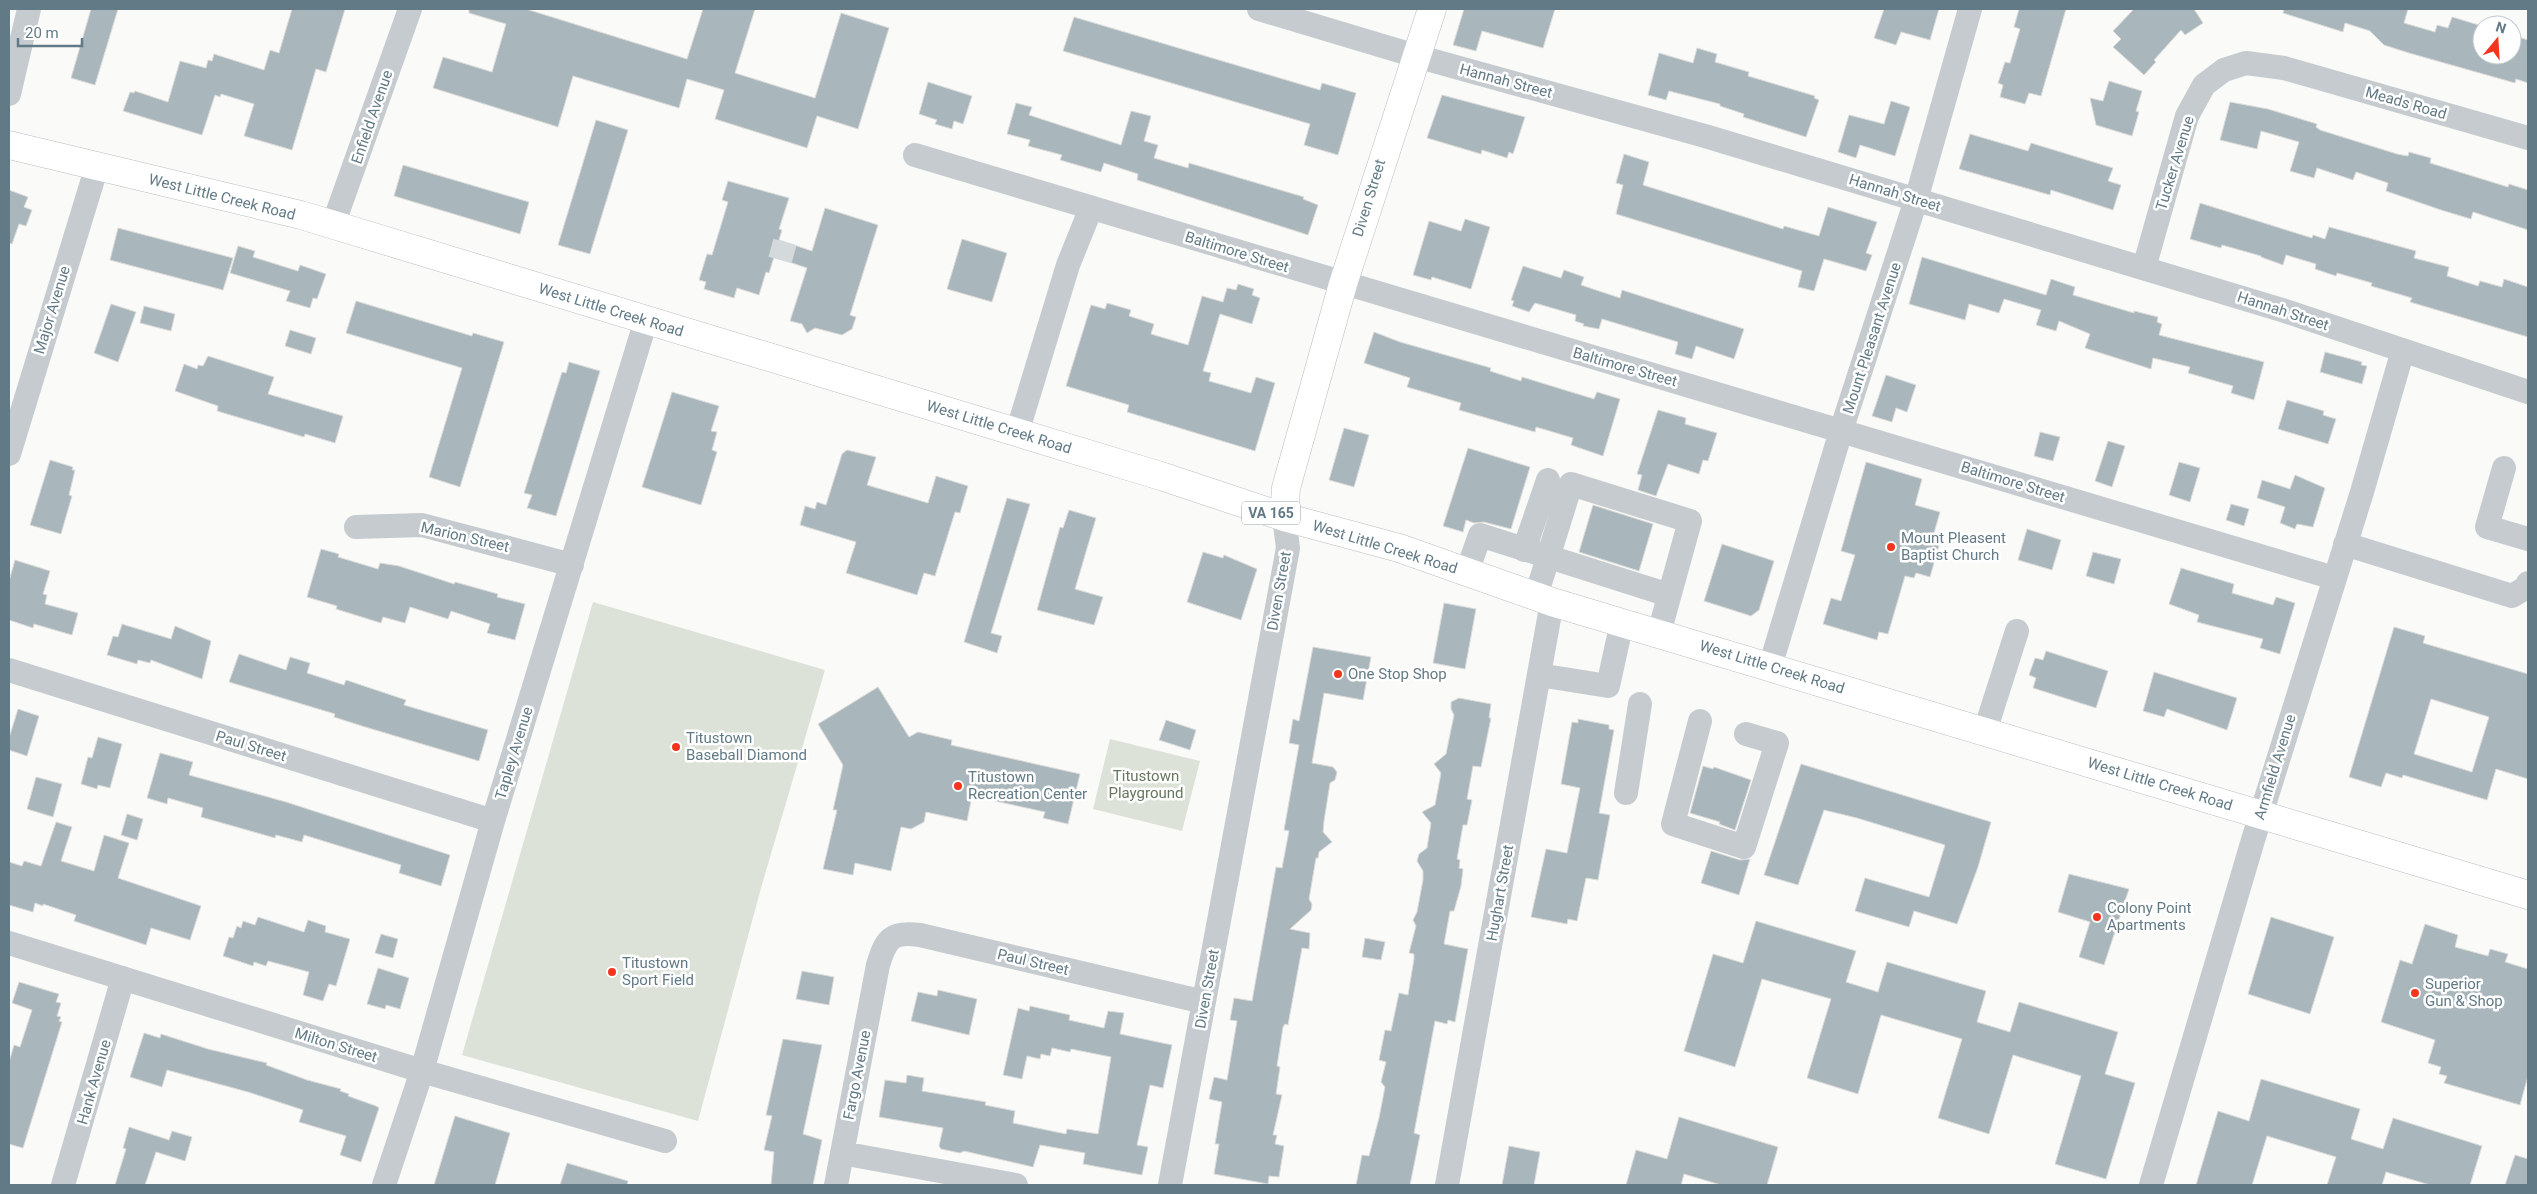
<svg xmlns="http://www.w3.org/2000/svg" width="2537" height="1194" viewBox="0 0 2537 1194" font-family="Roboto,sans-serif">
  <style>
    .green { fill: #dde2d8 }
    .building { fill: #a9b6bb; stroke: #dcdcda; fill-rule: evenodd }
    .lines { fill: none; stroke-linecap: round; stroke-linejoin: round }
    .minor-tunnel { stroke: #d4dadc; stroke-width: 24; stroke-dasharray: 24 12; stroke-linecap: butt }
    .major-casing { stroke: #b8bfc2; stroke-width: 29 }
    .minor { stroke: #c5cbce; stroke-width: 24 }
    .major { stroke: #fff; stroke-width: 28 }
    .poi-dot { fill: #f4351e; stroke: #fff; stroke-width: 2 }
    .labels { text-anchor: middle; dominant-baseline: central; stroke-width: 5; stroke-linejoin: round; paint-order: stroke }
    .shield { fill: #fff; stroke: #91a2aa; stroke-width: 1 }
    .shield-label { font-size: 14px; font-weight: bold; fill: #627a86 }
    .street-label { font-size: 15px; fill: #627a86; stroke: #fff }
    .poi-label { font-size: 15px; fill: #627a86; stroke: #fff; text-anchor: start }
    .park-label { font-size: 15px; fill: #66775e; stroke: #fff }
  </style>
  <rect width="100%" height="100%" fill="#fafaf8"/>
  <path class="green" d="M593,602l232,68 -64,218 -63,233 -236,-66z
    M1110,739l90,22 -18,70 -89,-22z"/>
  <path class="building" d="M91,9h27l-23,76 -24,-7z
    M292,9h53l-19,63 -10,-3 -24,81 -48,-14 10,-32 -33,-10 -1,3 -5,-2 -13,40 -79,-24 7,-19 4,1 1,-2 33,11 12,-41 26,7 2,-8 4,1 2,-7 50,16 6,-20 9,3z
    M469,9h57l161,50 16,-50h52l-20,64 80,25 26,-85 48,15 -31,101 -41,-13 -10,32 -92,-29 9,-29 -37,-11 -8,29 -106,-32 -15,51 -125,-39 10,-31 49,15 14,-48 -37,-11z
    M1464,9h91l-12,39 -61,-17 -6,20 -23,-6z
    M1884,9h55l-9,31 -29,-8 -5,13 -22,-7z
    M2019,9h47l-25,87 -12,-3 -4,11 -25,-7 3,-12 -5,-2 7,-21 5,1 10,-34 -6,-2z
    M2134,9h60l9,14 -18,12 -4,-5 -27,30 2,2 -12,13 -31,-28 8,-8 -8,-8z
    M2284,9h124l-4,14 31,9 2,-7 11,3 4,-11 30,9v29h30v-20l16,5v43l-12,-4 -1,4 -106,-30 -25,-8 -14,-14 -25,-8 -2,9 -60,-19z
    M1074,17l246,73 2,-7 34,10 -18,62 -34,-10 6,-21 -247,-73z
    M1697,48l20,6 -2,8 34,10 -1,4 67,20 -1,2 5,2 -13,37 -63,-20 1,-3 -24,-8v-2l-51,-13 -3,9 -18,-5 11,-42 34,10z
    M2109,81l33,10 -6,20 3,1 -7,24 -36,-11 -6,-27 13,3z
    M928,82l44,14 -9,28 -9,-3 -2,8 -17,-5 2,-4 -18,-6z
    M1442,95l83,22 -12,37 -4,-2 -2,6 -25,-8 -1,4 -54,-16z
    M1891,101l19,6 -15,49 -35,-11 -4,13 -18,-6 11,-37 35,9z
    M2230,102l38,7 49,15 -1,3 4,3 77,24 11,2 1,-4 22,6 -1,5 78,24 1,-3 19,6v40l-55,-18 -2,7 -30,-9 -55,-19 2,-8 -32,-11 -3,8 -36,-12 -3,10 -24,-7 9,-29 -38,-11 -4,18 -37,-9z
    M1016,103l16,4 -3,8 92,30 10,-34 20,5 -7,25 14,4 -4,13 34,10 1,-5 115,34 -1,2 15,6 -10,30 -171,-55 1,-6 -34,-11 -3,9 -41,-12 2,-5 -34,-9 2,-6 -23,-6z
    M596,120l32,10 -38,124 -32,-9z
    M1970,134l58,17 3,-8 82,25 -5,13 13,4 -8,25 -62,-20 -1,5 -91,-26z
    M1624,154l25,8 -6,23 140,44 1,-3 35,10 9,-29 49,15 -11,31 6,2 -6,16 -42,-12 -10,32 -16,-4 4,-16 -186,-57 7,-29 -7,-2z
    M403,165l126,37 -9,32 -126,-38z
    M728,181l61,17 -10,31 3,1 -3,10 33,11 13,-43 53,17 -28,90 6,2 -4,12 -10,6 -27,-7 -8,5 -5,-9 -12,-3 17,-53 -33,-11 -5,16 -3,-1 -7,23 -22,-7 -3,10 -30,-9 2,-7 -7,-2 8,-26 5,1 16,-53 -6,-2z
    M9,190l19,7 -4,10 8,3 -6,16 -7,-2 -7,20 -3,-1z
    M2200,203l112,35 1,-3 12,4 4,-12 87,24 -2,7 35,9 -2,9 31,10 2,-5 22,6 2,-8 24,8v50l-118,-35 2,-4 -41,-12 1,-3 -35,-10 -1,3 -21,-7 1,-5 -30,-9 -3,10 -22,-8v-1l-39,-11 -1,3 -31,-9z
    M1465,219l25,8 -19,62 -39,-12 -1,3 -18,-5 16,-54 32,10z
    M118,228l115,30 -10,32 -113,-30z
    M962,239l45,14 -15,49 -45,-13z
    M238,246l17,5 -2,6 45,14 2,-6 26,9 -9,25 -4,-1 -3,10 -24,-7 4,-10 -60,-18z
    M1922,257l124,38 5,-16 24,8 -2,8 61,18v-2l24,6 -1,5 5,2 -3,11 105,27 -10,38 -23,-7 2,-7 -45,-13 2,-6 -37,-9 -2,11 -66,-21 5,-14 -31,-13 -3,10 -20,-6 5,-15 -37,-11 -5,14 -30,-9 -4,16 -56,-16z
    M1523,266l38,12 3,-8 20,7 -3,8 39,13 2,-8 122,39 -10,30 -38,-13 -4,13 -17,-5 3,-12 -76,-23 -3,10 -16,-3 1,-2 -9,-3 1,-6 -41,-12 -6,9 -17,-6 2,-5 -3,-1z
    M1238,284l16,5 -2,6 8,3 -8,26 -32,-10 -17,57 8,2 -2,8 42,12 5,-16 19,6 -20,68 -128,-39 2,-7 -63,-19 25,-81 14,4 2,-6 24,7 -2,6 25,8 -3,10 37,11 14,-49 21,6 4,-14 9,2z
    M356,301l116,35 1,-3 31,9 -44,145 -31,-10 33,-109 -116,-35z
    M111,304l25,8 -18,50 -24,-9z
    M144,306l31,8 -4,17 -31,-8z
    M290,330l26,8 -5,16 -26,-8z
    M1374,332l26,10 91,26 -1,3 31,10 1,-4 72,22 3,-7 23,7 -17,57 -32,-11 2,-7 -37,-11 -1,5 -76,-22 2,-7 -54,-16 3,-9 -46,-15z
    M2325,352l37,10 -1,3 6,1 -5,18 -42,-12z
    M208,356l66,21 -6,17 75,22 -8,27 -30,-9 -1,3 -87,-26 1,-5 -43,-15 9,-27 13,5 1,-4 5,1z
    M569,362l31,9 -44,145 -29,-8 5,-13 -8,-2 38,-121 4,1z
    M1886,375l30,10 -9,27 -11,-4 -4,14 -20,-6z
    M672,392l47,14 -8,25 6,1 -5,18 5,2 -16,53 -59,-18z
    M2287,400l37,11 -1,4 13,4 -8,25 -50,-15z
    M1658,410l28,8 -1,6 32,9 -9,28 -5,-1 -4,14 -31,-10 -12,32 -18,-6 4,-15 -5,-1z
    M1344,428l25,7 -15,52 -25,-7z
    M2040,432l20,5 -7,24 -19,-5z
    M2108,441l17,5 -13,41 -17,-6z
    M1468,448l62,19 -19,62 -27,-7 -10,1 -8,-3 -3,12 -20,-6z
    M847,450l29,7 -9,28 61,18 8,-27 32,10 -8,27 -5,-1 -20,64 -11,-3 -7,22 -71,-22 10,-31 -56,-17 5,-19 10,3 2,-7 9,3 16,-51z
    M50,460l23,7 -1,3h3l-6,25 3,1 -11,38 -31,-9z
    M1866,462l56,17 -7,26 25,7 -8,28 8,2 -10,35 -14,-4 -2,5 -9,-2 -17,58 -9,-2 -2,8 -54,-16 8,-26 10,3 14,-46 -14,-4z
    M2179,462l21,6 -10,34 -21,-7z
    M2295,475l30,13 -12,39 -16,-3 -2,5 -15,-6 5,-16 -28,-9 5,-18 28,9z
    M1007,498l23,6 -39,129 11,3 -5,17 -33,-11z
    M2231,504l18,5 -5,17 -18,-6z
    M1593,505l60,19 -14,47 -60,-19z
    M1069,510l27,8 -21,71 28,8 -9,28 -57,-15 23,-83 3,1z
    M2027,529l34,11 -9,30 -34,-10z
    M1722,544l52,17 -15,49 -8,6 -47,-15z
    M321,549l18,5 -1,3 40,12 2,-6 19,3 55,18 1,-2 43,12 -1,3 28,7 -10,36 -28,-7 3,-9 -39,-13 -3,8 -38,-12 -5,16 -22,-6 -2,6 -45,-14 1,-3 -30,-9z
    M1203,552l20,6 1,-3 33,14 -16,51 -54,-18z
    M2093,552l28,7 -7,25 -28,-8z
    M15,560l35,11 -7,23 4,1 -2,9 33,9 -6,22 -38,-11 -1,4 -24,-8v-39z
    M2181,568l53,16 -2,9 41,12 3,-8 19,6 -15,51 -20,-6 3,-9 -66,-17 2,-7 -30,-11z
    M1444,603l32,6 -11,60 -32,-6z
    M122,624l49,15 4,-13 36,15 -9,38 -51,-19 -1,3 -12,-3 -1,4 -30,-9 6,-19 5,1z
    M2394,627l31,9 -2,7 105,31v105l-32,-10 -9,31 -84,-25 -1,3 -16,-5 -5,14 -32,-10zM2431,699l58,18 -17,55 -58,-18z
    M1313,647l58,10 -8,43 -39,-7 -12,70 21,4 4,5 -2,8 -5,3 -6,38 -1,11 9,10 -13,10 -1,6h-2l-7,41 3,5 -1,6 -21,19 20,4 -1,16 -7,-1 -14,77 -3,-1 -2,3 -6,39 3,1 -4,27 6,1 -9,40h4l-2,9 9,2 -5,31 -10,-1 -1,8 -54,-10 5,-30h-4l7,-42 -13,-3 5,-22 13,3 10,-59 -7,-1 4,-22 18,3 24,-134 6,1 7,-37 -5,-1 15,-85 -10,-2 4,-24 6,2z
    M2046,651l62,20 -12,37 -63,-20 3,-10 -7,-3 6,-17 8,2z
    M239,654l47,16 4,-13 20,6 -3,10 37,12 2,-5 60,20 -2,5 84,25 -9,31 -117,-35 -28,-9 1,-3 -106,-32z
    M2154,672l83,26 -10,32 -60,-21 -3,8 -21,-6z
    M878,687l31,50 9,-5 34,8 -1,5 129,29 -12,50 -25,-6 2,-6 -73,-16 -5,25 -41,-9 -2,10 -13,7 -10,-2 -10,44 -36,-8 -2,12 -30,-6 14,-59h-4l10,-45 -25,-41z
    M1459,698l32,6 -2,14h2l-10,49 -8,-1 -6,33 5,1 -5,25h-4l-6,34 3,1 -1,8 4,1 -2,17 -7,25h-4l-6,33 24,5 -13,73 -7,-2 -1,4 -12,-3 -21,112 6,2 -10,50h-54l6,-30 7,1 10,-38 6,-31 -4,-5 5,-20 -7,-2 6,-30 6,1 8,-38 9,2 6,-36v-5l-5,-1 7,-27 -3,-6 4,-8 6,-32v-9l-6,-10 2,-7 8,-6 4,-25 -9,-11 13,-7 6,-32 -7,-9 12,-10 8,-39 -3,-6v-7z
    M18,709l21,7 -12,40 -18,-6v-12z
    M1578,719l31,6v4l5,1 -15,83 11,2 -12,65 -12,-2 -9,43 -9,-2 -1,5 -36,-7 15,-68 21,4 13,-65 -19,-4 11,-62 6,1z
    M1166,720l30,10 -6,20 -31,-10z
    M98,737l24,7 -12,44 -12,-3 -1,4 -16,-5 7,-27 4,1z
    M160,753l33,9 -4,13 97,27 164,53 -9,31 -42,-13 2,-8 -42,-13 -55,-17 -2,7 -26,-7 -1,3 -74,-21 2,-9 -35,-10 -1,6 -20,-6z
    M1801,764l190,58 -13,45 -21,57 -43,-13 -5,16 -54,-16 10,-33 64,19 16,-52 -88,-27 -33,-8 -26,75 -34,-10z
    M1703,766l10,3 1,-2 37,13 -16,50 -16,-6 1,-2 -30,-9z
    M36,777l26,7 -9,33 -26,-8z
    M127,814l16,5 -6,21 -16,-5z
    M56,822l16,5 -11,34 33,10 10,-36 25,8 -11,35 83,28 -11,34 -39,-12 -5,17 -72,-24 2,-6 -33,-11v2l-8,-3 -2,9 -24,-7v-43l13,4 2,-5 17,5z
    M1711,851l29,9 10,-1 -11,36 -38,-12z
    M2069,874l60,15 -25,76 -25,-8 11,-35 -32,-10z
    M258,917l46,15 4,-12 18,6 -1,6 25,7 -14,47 -7,-2 -6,17 -20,-6 6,-23 -41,-11 -2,5 -12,-4 -1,4 -30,-10 6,-19 4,1 4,-12 4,2 2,-7 12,4z
    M2271,917l63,20 -24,77 -62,-20z
    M1756,921l100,30 -10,31 32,10 9,-30 99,29 -9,31 33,10 9,-30 99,30 -13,42 30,9 -29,96 -51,-15 26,-88 -68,-21 -24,79 -51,-16 24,-79 -81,-24 -23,79 -51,-16 24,-79 -69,-20 -27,88 -51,-16 29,-97 30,9z
    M2425,924l33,11 -3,12 33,9 2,-7 18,5 -3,8 23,7v107l-8,29 -76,-22 3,-7 -8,-2 2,-7 -13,-4 7,-23 -54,-18 19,-62 12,4z
    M381,934l17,5 -5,19 -18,-5z
    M1365,938l20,4 -4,18 -19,-3z
    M378,968l31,10 -9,31 -14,-4 -1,4 -18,-5z
    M802,971l32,6 -5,28 -33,-6z
    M19,982l40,12 -3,8 5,1 -4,13 4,1 -2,4 3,1 -39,126 -14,-4v-82l5,-17 6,2 12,-37 -20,-7z
    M938,990l39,9 -8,36 -58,-14 7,-29 19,4z
    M1030,1006l40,9 -1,5 35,8 4,-17 16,2 -4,21 52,11 -9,43 -13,-3 -13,60 11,2 -6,28 -59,-11 2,-11 -45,-8 -7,22 -69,-16 -4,2 -19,-4 -2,-3 4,-18 -64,-11 6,-37 21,3 1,-8 17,3 -2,13 64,11 -1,3 30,6 -2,12 53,11 1,-5 31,5 13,-77 -40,-8 -1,3 -18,-4 -2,8 -9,-2 -1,5 -13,-3 -5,23 -19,-4 15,-67 11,3z
    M144,1033l16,5 1,-4 47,15 59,14 -1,2 41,15 34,9 -1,2 9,3 -1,2 28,10 3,2 -18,54 -21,-7 6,-19 -47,-14 4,-12 -55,-18 -81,-22 -5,17 -32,-10z
    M783,1039l39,6 -19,89 19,6 -9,45h-42l3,-33 -10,-2 8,-34 -6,-1z
    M2261,1079l99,30 -9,30 32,10 10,-31 89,28 -12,39h-40l-44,-13 -4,13h-55l9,-28 -69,-21 -15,49h-56l22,-74 31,10z
    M455,1116l55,17 -15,52h-61z
    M1679,1117l99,30 -11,38h-46l-37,-11 -3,11h-55l10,-35 31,9z
    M129,1127l40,13 3,-9 20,6 -7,24 -29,-9 -11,33h-30l11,-36 -3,-1z
    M1509,1146l31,6 -6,33h-32z
    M2515,1155l13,4v26h-23z
    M567,1163l61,18 -1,4h-67z"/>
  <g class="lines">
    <path class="minor-tunnel" d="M780,260l5,-18"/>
    <g class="major-casing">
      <path id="major" d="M9,145l292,70 863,262 120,40 115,31 153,54 976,293
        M1284,517l2,-29 57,-204 89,-275"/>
    </g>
    <path class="minor" d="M1259,9l157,47 289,80 580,175 243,81
      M9,94l20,-85
      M915,155l1419,423
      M333,225l77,-216
      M2144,268l43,-152 17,-31 20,-15 22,-7 38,5 244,70
      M1017,433l51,-168 23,-57
      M9,454l88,-288
      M2504,468l-17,59 41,12
      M356,527l66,-2 150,40
      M2345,544l167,52 15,-9 1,-4
      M1524,550l24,-70
      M1467,572l13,-37 189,60
      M1536,596l35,-112 119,37 -31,112
      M1770,667l71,-236 75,-231 54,-191
      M9,670l484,151
      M1539,675l69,11 14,-64
      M1700,721l-27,103 71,23 33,-104 -31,-9
      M1985,731l32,-100
      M1626,793l14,-89
      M9,943l413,128 243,70
      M842,1153l174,32
      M63,1185l60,-207
      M384,1185l38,-114 71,-250 153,-501
      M836,1185l42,-220c8,-26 13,-34 42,-30l284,67
      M1170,1185l118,-637 -4,-31
      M1447,1185l105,-583
      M2151,1185l102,-345 109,-348 41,-142"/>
    <use href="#major" class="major"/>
  </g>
  <g class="poi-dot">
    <circle cx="1891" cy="547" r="5"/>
    <circle cx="1338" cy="674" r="5"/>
    <circle cx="676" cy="747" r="5"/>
    <circle cx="958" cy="786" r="5"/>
    <circle cx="2097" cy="917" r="5"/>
    <circle cx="612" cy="972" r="5"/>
    <circle cx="2415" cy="993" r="5"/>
  </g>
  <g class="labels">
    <rect class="shield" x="1242" y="501.5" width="58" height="23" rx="4"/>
    <g class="shield-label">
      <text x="1271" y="513">VA 165</text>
    </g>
    <g class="street-label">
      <text transform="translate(1506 81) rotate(15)">Hannah Street</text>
      <text transform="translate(2406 103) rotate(16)">Meads Road</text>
      <text transform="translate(372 117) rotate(-71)">Enfield Avenue</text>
      <text transform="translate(2175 163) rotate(-73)">Tucker Avenue</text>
      <text transform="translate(1895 193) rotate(17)">Hannah Street</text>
      <text transform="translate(222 197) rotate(14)">West Little Creek Road</text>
      <text transform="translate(1369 198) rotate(-73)">Diven Street</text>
      <text transform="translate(1237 252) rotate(17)">Baltimore Street</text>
      <text transform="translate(52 310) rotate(-73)">Major Avenue</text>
      <text transform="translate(611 310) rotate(17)">West Little Creek Road</text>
      <text transform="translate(2283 311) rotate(18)">Hannah Street</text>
      <text transform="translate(1872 338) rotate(-72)">Mount Pleasant Avenue</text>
      <text transform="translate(1625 367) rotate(16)">Baltimore Street</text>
      <text transform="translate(999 427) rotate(17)">West Little Creek Road</text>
      <text transform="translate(2013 482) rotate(17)">Baltimore Street</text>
      <text transform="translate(465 537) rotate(13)">Marion Street</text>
      <text transform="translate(1385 547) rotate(17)">West Little Creek Road</text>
      <text transform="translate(1279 591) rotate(-80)">Diven Street</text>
      <text transform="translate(1772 667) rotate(17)">West Little Creek Road</text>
      <text transform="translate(251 746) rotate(17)">Paul Street</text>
      <text transform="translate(514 753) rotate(-73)">Tapley Avenue</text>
      <text transform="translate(2275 767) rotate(-73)">Armfield Avenue</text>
      <text transform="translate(2160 784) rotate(17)">West Little Creek Road</text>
      <text transform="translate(1500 893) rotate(-80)">Hughart Street</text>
      <text transform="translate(1033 962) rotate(13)">Paul Street</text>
      <text transform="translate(1207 989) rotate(-80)">Diven Street</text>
      <text transform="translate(336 1045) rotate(17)">Milton Street</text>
      <text transform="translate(857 1075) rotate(-79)">Fargo Avenue</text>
      <text transform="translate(94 1082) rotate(-74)">Hank Avenue</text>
    </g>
    <g class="poi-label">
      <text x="1901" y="538">Mount Pleasent<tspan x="1901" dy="17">Baptist Church</tspan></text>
      <text x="1348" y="674">One Stop Shop</text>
      <text x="686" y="738">Titustown<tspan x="686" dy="17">Baseball Diamond</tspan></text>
      <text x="968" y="777">Titustown<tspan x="968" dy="17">Recreation Center</tspan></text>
      <text x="2107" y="908">Colony Point<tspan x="2107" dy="17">Apartments</tspan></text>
      <text x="622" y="963">Titustown<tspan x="622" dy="17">Sport Field</tspan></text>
      <text x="2425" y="984">Superior<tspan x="2425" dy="17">Gun &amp; Shop</tspan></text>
    </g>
    <g class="park-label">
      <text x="1146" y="776">Titustown<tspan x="1146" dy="17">Playground</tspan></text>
    </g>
  </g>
  <rect width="2537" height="1194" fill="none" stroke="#627a86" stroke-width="20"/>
  <g transform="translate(2497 40) rotate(18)"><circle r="24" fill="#ffffff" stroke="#c0cacf"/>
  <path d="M0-4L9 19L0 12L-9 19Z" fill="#f4351e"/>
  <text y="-8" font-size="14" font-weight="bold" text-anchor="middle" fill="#627a86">N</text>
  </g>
  <path d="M18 38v8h64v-8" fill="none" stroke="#627a86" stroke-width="2.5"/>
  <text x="25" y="38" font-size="15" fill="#627a86" stroke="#ffffff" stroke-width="4" paint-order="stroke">20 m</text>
</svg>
